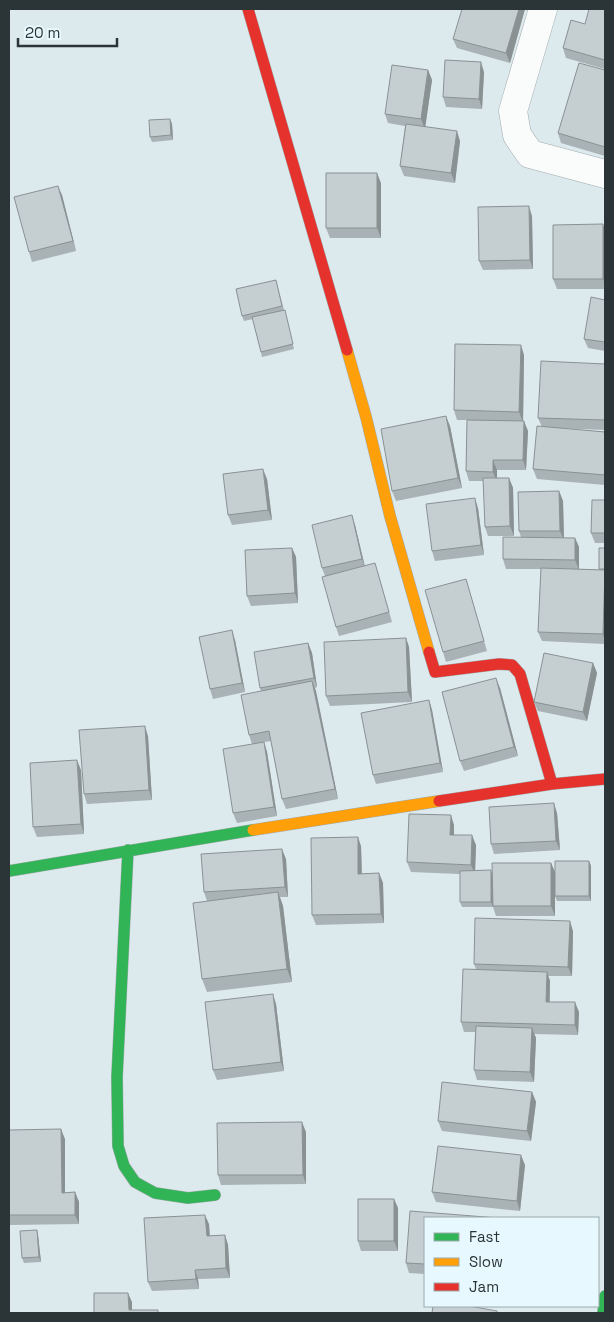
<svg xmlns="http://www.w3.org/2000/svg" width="614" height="1322" viewBox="0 0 614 1322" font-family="'Space Grotesk',sans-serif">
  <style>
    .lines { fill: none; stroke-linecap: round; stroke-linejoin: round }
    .street-casing { stroke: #a1abae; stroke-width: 29 }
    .fast-casing { stroke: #a1abae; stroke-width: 12 }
    .slow-casing { stroke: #a1abae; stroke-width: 12 }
    .jam-casing { stroke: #a1abae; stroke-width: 12 }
    .street { stroke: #fafcfc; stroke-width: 28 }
    .fast { stroke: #30b455; stroke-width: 11 }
    .slow { stroke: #ff9f0a; stroke-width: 11 }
    .jam { stroke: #e5322d; stroke-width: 11 }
    .wall { fill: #a9b2b5 }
    .shaded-wall { fill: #8a9193 }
    .building { fill: #c5cfd2; stroke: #8a9193 }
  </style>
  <rect width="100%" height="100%" fill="#dce9ed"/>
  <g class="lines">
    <g class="street-casing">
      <path id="street" d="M543,9l-30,102 4,24 13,19 75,20"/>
    </g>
    <g class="fast-casing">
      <path id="fast" d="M128,850l-11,227 1,69 6,20 11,16 20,11 33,5 27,-3
        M9,871l244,-41
        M603,1313l2,-17"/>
    </g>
    <g class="slow-casing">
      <path id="slow" d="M347,350l19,67 24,99 39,136
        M253,830l186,-29"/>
    </g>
    <g class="jam-casing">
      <path id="jam" d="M248,9l99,341
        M429,652l6,20 64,-8 13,1 8,9 32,110
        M439,801l113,-17 53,-5"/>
    </g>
    <use href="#street" class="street"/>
    <use href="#fast" class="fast"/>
    <use href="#slow" class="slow"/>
    <use href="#jam" class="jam"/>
  </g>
  <path class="wall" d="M525,9l-15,54 -53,-15 -4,-9z
    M605,9v60l-39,-11 -3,-10 22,-24z
    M428,70l4,10 -7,47 35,14 -5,42 -51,-7 -4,-10 5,-40 -17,-3 -3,-9z
    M605,70v86l-44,-13 -3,-10z
    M484,72l-2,37 -36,-2 -3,-10z
    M170,119l2,5 1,16 -21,2 -2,-5z
    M381,183v55h-51l-4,-10z
    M62,195l14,56 -44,11 -3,-10z
    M532,216l1,53 -50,1 -4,-9z
    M605,230v59h-48l-4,-10z
    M276,280l8,30 2,5 8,34 -32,8 -9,-38 -9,2 -2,-5z
    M605,300v51l-17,-3 -4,-9z
    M524,355l-1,66 5,10 -2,39h-29v8h12l4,10 1,48h-26l-3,-9 -1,-46h-15l-3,-10 1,-51h-10l-3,-10z
    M605,364v66l-52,-2 52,4v53l-68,-6 -4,-10 9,-42 -4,-9z
    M450,426l12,62 -66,13 -4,-10z
    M267,479l5,41 -40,5 -4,-10z
    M559,491l4,10 1,37h11l4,9v22l21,1 -1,-1 6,-21v96l-63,-3 -4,-9 3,-63h-35l-3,-10 18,-22 -2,-6z
    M605,500v43h-10l-4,-10z
    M478,508l6,47 -49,6 -3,-10z
    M355,525l10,41 13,7 14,49 -53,14 -3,-9 -11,-51 -3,-8z
    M292,548l4,9 2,46 -47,3 -4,-10z
    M466,579l3,10 18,62 -41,11 -3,-10z
    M406,638l3,9 3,55 -82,4 -4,-10z
    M235,640l10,52 -32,7 -3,-10z
    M308,643l4,10 5,34 -2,1 23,111 -52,10 -4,-10 -11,-58 -13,2 6,-1 3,10 10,64 -40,7 -4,-10 19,-69 -3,-9 12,-44 -1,-3z
    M593,663l4,10 -10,48 -49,-10 -4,-9z
    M500,688l18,68 -54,15 -4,-10z
    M429,700l3,10 11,62 -67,12 -3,-9z
    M148,736l4,64 -65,4 -3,-10z
    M81,770l3,64 -47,3 -4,-10z
    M557,813l3,37 -66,4 -3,-10z
    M454,825v10l22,10 -1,26 17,3 59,-11 4,9v44h-59l-3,-9h-31l-2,-5v-28l-49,-2 -4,-10z
    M361,846l1,28 17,-1 4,10 1,40 -68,2 -4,-10z
    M286,859l2,38h-8l3,9 9,76 -85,10 -5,-13 5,-78 -3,-9z
    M589,861l2,5v35h-34l-2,-5z
    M573,931l-1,45h-24l2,5v21l29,10 -1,23 -44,-1 2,4 -2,44 -57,-2 -3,-10 1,-38h-11l-3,-10 15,-53 -2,-5z
    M276,1004l8,67 -67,9 -4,-10z
    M532,1092l4,10 -5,39 -89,-10 -4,-10z
    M9,1130l56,9v54l10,-1 4,10v22l-70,1z
    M306,1132v52l-85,1 -3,-10z
    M525,1165l-5,46 -84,-9 -4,-10z
    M394,1199l4,9v43h-37l-3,-10z
    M425,1218v56l-16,-1 -3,-10z
    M209,1224l1,12 15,-1 3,10 2,33 -32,1 1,10 -47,2 -4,-9z
    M37,1230l1,5 3,27 -17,1 -2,-5z"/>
  <path class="shaded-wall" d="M519,9h6l-15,54 -4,-10z
    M481,62l3,10 -2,37 -3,-10z
    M428,70l4,10 -7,49 -4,-10z
    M170,119l2,5 1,16 -2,-5z
    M457,131l3,10 -5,42 -4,-10z
    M377,173l4,10v55l-4,-10z
    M58,186l4,9 14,56 -3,-10z
    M529,206l3,10 1,53 -3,-9z
    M603,224l2,6v54l-2,-5z
    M521,345l3,10 -1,67 -4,-10z
    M446,416l4,10 12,62 -4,-10z
    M524,421l4,10 -2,39 -3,-10z
    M493,460l4,10v12l-4,-10z
    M263,469l4,10 5,41 -4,-10z
    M509,478l4,10 1,48 -4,-10z
    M559,491l4,10 1,39 -4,-9z
    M475,498l3,10 6,47 -3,-10z
    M352,515l3,10 10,43 -3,-9z
    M575,538l4,9v23l-4,-10z
    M292,548l4,9 2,46 -3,-10z
    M605,579v62l-2,-7z
    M232,630l3,10 10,52 -3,-9z
    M406,638l3,9 3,55 -4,-10z
    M308,643l4,10 5,34 -3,-9z
    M593,663l4,10 -10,48 -4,-9z
    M496,678l4,10 18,68 -4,-9z
    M312,681l4,10 22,108 -3,-10z
    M429,700l3,10 11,62 -3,-9z
    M145,726l3,10 4,64 -3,-10z
    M264,742l3,10 10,64 -3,-9z
    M77,760l4,10 3,64 -3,-10z
    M554,803l3,10 3,37 -4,-9z
    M451,815l3,10v19l-4,-9z
    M472,835l4,10 -1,29 -4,-9z
    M358,837l3,9 1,38 -4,-10z
    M282,849l4,10 2,38 -3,-10z
    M589,861l2,5v35l-2,-5z
    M551,863l4,9v44l-4,-10z
    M491,870l2,6v31l-2,-5z
    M379,873l4,10 1,40 -3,-9z
    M278,892l5,14 9,76 -5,-13z
    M570,921l3,10 -1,45 -4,-9z
    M547,972l3,9 -1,31 -3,-10z
    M273,994l3,10 8,67 -3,-9z
    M575,1002l4,10 -1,23 -3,-10z
    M532,1028l4,10 -2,44 -4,-10z
    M532,1092l4,10 -5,39 -4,-10z
    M302,1122l4,10v52l-3,-9z
    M61,1129l4,10v63l-3,-9z
    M521,1155l4,10 -5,46 -3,-10z
    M75,1192l4,10v22l-4,-9z
    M394,1199l4,9v43l-4,-10z
    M205,1215l4,9 1,22 -3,-10z
    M37,1230l1,5 3,27 -2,-5z
    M225,1235l3,10 2,33 -4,-10z
    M195,1270l3,9 1,10 -3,-10z
    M128,1293l4,9v11l-3,-3z"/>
  <path class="building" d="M462,9h57l-13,44 -53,-14z
    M589,9h16v51l-42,-12 8,-28 14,4z
    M445,60l36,2 -2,37 -36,-2z
    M579,63l26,7v77l-47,-14z
    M392,65l36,5 -7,49 -36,-5z
    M170,119l1,16 -21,2 -1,-17z
    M406,124l51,7 -6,42 -51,-7z
    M326,173h51v55h-51z
    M58,186l15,55 -44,11 -15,-55z
    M529,206l1,54 -51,1 -1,-54z
    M603,224v55h-50v-54z
    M276,280l6,26 -40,10 -6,-27z
    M591,297l14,3v42l-21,-3z
    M285,310l8,34 -32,8 -9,-35z
    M455,344l66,1 -2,67 -65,-2z
    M541,361l64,3v56l-67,-2z
    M446,416l12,62 -66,13 -11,-62z
    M467,420l57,1 -1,39h-30v12l-27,-1z
    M537,426l68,6v43l-72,-6z
    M263,469l5,41 -40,5 -5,-41z
    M483,478h26l1,48 -25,1z
    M559,491l1,40h-41l-1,-39z
    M475,498l6,47 -49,6 -6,-47z
    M592,500h13v33h-14z
    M352,515l10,44 -40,9 -10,-43z
    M503,537l72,1v22l-72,-1z
    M292,548l3,45 -48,3 -2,-46z
    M599,548h6v21h-6z
    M375,563l14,49 -53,15 -14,-50z
    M541,568l64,2 -2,64 -65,-2z
    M466,579l18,62 -41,11 -18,-62z
    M232,630l10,53 -32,6 -11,-52z
    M406,638l2,54 -82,4 -2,-54z
    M308,643l6,35 -54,10 -6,-36z
    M544,653l49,10 -10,49 -49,-10z
    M496,678l18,69 -54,14 -18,-69z
    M312,681l23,108 -53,10 -13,-68 -20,4 -8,-40z
    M429,700l11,63 -67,12 -12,-62z
    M145,726l4,64 -65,4 -5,-64z
    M264,742l10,65 -41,6 -10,-64z
    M77,760l4,64 -48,3 -3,-64z
    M554,803l2,38 -65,3 -2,-37z
    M409,814l42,1 -1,20h22l-1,30 -64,-3z
    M358,837v37l21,-1 2,41 -69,1 -1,-77z
    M282,849l3,38 -81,5 -3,-38z
    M555,861h34v35h-34z
    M492,863h59v43h-58z
    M491,870v32h-31v-31z
    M278,892l9,77 -85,10 -9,-76z
    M475,918l95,3 -2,46 -94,-3z
    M463,969l84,3 -1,30h29v23l-114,-3z
    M273,994l8,68 -68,8 -8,-68z
    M476,1026l56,2 -2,44 -56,-2z
    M442,1082l90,10 -5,39 -89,-10z
    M302,1122l1,53h-85l-1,-52z
    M61,1129l1,64 13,-1v23h-66v-85z
    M438,1146l83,9 -4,46 -85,-9z
    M358,1199h36v42h-36z
    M410,1211l88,7h-73v46l-19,-1z
    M205,1215l2,21 18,-1 1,33 -31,2 1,9 -48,3 -4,-64z
    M37,1230l2,27 -17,1 -2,-27z
    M94,1293h34l1,17h29v3h-64z
    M433,1306h36l28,5v2h-65z"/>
  <rect width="614" height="1322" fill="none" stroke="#2b3437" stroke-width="20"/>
  <rect x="424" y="1217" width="175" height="90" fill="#e7f9fe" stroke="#9caaae"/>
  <rect x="434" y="1233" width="25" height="8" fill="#30b455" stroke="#9caaae"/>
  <text x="469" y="1242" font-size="15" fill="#2b3437">Fast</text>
  <rect x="434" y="1258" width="25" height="8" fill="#ff9f0a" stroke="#9caaae"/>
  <text x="469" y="1267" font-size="15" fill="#2b3437">Slow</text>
  <rect x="434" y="1283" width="25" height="8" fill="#e5322d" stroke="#9caaae"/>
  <text x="469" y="1292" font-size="15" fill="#2b3437">Jam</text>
  <path d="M18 38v8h99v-8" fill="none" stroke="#2b3437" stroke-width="2.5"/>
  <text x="25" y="38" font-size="15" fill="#2b3437" stroke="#e7f9fe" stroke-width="4" paint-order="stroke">20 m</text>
</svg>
